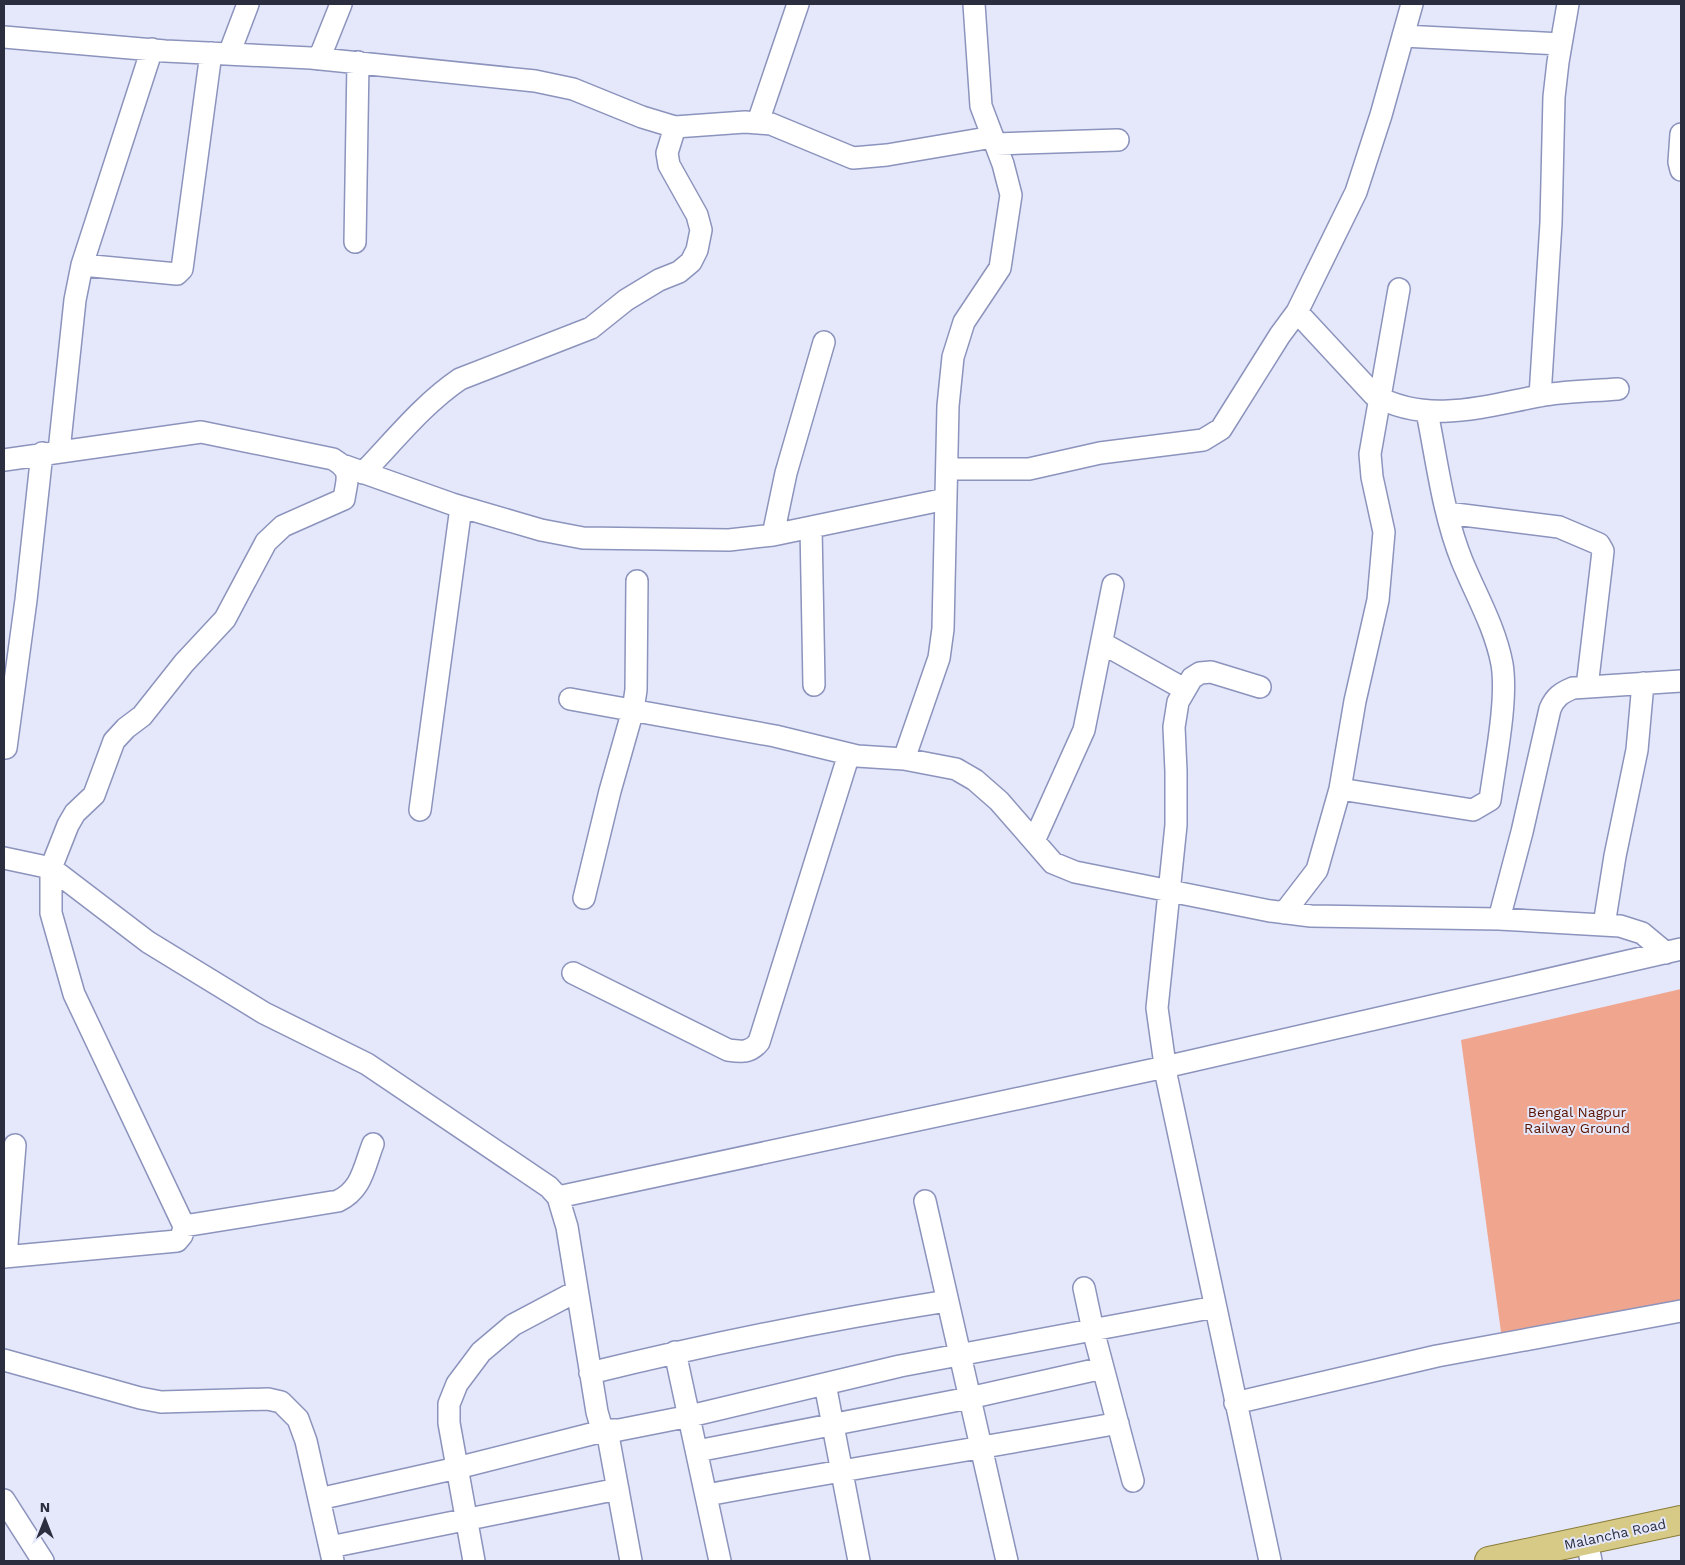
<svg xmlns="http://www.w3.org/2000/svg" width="1685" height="1565" viewBox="0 0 1685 1565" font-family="'Work Sans',sans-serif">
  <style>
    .green { fill: #f0a58f }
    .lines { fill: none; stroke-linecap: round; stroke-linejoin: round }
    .minor-casing { stroke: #8c93bc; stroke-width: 24 }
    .major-casing { stroke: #897c3a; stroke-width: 30 }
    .minor { stroke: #fff; stroke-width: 21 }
    .major { stroke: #d7ca87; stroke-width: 28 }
    .labels { text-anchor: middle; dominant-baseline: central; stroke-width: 4; stroke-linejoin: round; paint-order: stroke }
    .park-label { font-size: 14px; fill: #5a1300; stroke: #e4e8fa }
    .street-label { font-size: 14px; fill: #2b2e3f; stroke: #e4e8fa }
  </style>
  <rect width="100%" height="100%" fill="#e4e8fa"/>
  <path class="green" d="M1681,989v333l-177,32 -43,-314z"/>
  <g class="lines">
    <g class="minor-casing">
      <path id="minor" d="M1403,36l158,8
        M4,37l161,14 146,7 224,23 38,8 69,28 33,10 70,-5 26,2 82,34 34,-3 106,-18
        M229,54l19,-50
        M319,59l22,-55
        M758,122l40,-118
        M1681,134l-2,28 2,8
        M996,144l122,-4
        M355,242l3,-180
        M82,265l95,9 5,-5 29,-216
        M1297,312l77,83c55,31 114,10 171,0 24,-4 49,-4 73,-6
        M1540,396l11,-173 3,-126 4,-35 10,-58
        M59,451l16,-151 7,-35 70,-216
        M4,460l197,-28 132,27c20,12 14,19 11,40l-61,27 -17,16 -41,77 -41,44 -42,53 -16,12 -12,13 -20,54 -19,18 -7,12 -17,43v45l23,81 110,232 -2,9 -5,6 -173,16
        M345,466l107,38 89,26 42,8 146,2 44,-5 173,-36
        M947,469h82l71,-16 103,-13 18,-11 59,-94 17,-23 59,-120 25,-77 31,-111
        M363,473c31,-32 60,-69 97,-94l131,-51 35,-28 33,-20 20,-8 12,-10 6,-12 4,-20 -4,-15 -28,-50 -2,-12 8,-26
        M1447,513l112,14 40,17 4,7 -1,9 -15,127
        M811,527l3,158
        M773,535l13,-62 38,-131
        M1102,643l82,46
        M1260,687l-49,-15 -11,1 -8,5 -14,24 -4,25 2,44v54l-19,183 10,71 103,482
        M570,699l205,37 82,20 47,3 52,10 19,11 24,21 54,62 22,9 195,39 41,5 188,3 121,7 22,7 24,20
        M6,748l20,-148 16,-147
        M904,759l35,-101 4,-29 5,-223 5,-49 11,-35 36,-54 11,-73 -8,-31 -22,-58 -7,-102
        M1340,789l133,21 17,-10c5,-38 18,-100 12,-136 -7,-37 -26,-69 -40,-103 -19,-47 -25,-100 -35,-149
        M420,810l41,-303
        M1034,841l50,-111 29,-145
        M4,858l47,10 97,74 116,71 103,51 182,123 9,10 9,30 30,185 4,14 6,4h12l71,-14 210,-50 315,-59
        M584,898l26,-107 23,-81 3,-20 1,-109
        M1284,913l33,-43 23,-81 15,-88 23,-101 6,-68 -12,-55 -2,-23 29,-165
        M1499,919l23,-87 28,-123c5,-12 11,-16 23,-21l108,-7
        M1604,925l11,-69 22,-106 6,-67
        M573,973l155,77c14,2 22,3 31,-8l90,-288
        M558,1197l607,-130 516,-118
        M925,1201l82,360
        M184,1226l154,-25c24,-11 26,-34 35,-57
        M6,1257l9,-112
        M1084,1288l9,42 40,151
        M675,1352l45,209
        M4,1360l136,38 21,4 107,-3 13,3 17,17 8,22 27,120
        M590,1373c118,-29 237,-53 357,-72
        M825,1384l34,177
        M1235,1403l202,-47 244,-45
        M697,1451l272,-53 134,-30
        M707,1495c137,-26 274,-46 411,-72
        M319,1499l138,-31 150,-38 24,131
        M4,1500l39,61
        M1587,1540l4,21
        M330,1547l288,-58
        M474,1561l-25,-138v-19l8,-20 24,-32 32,-27 64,-34"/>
    </g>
    <g class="major-casing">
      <path id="major" d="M1489,1561l192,-41"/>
    </g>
    <use href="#minor" class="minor"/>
    <use href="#major" class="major"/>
  </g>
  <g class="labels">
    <g class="park-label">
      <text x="1577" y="1112">Bengal Nagpur<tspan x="1577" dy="16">Railway Ground</tspan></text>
    </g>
    <g class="street-label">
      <text transform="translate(1615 1534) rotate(-12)">Malancha Road</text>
    </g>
  </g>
  <rect width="1685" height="1565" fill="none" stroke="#2b2e3f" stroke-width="10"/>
  <g transform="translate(45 1520)" stroke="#e4e8fa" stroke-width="4" paint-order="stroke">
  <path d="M0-4L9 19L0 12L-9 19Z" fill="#2b2e3f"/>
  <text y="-8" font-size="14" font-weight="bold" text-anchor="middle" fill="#2b2e3f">N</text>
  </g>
</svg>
